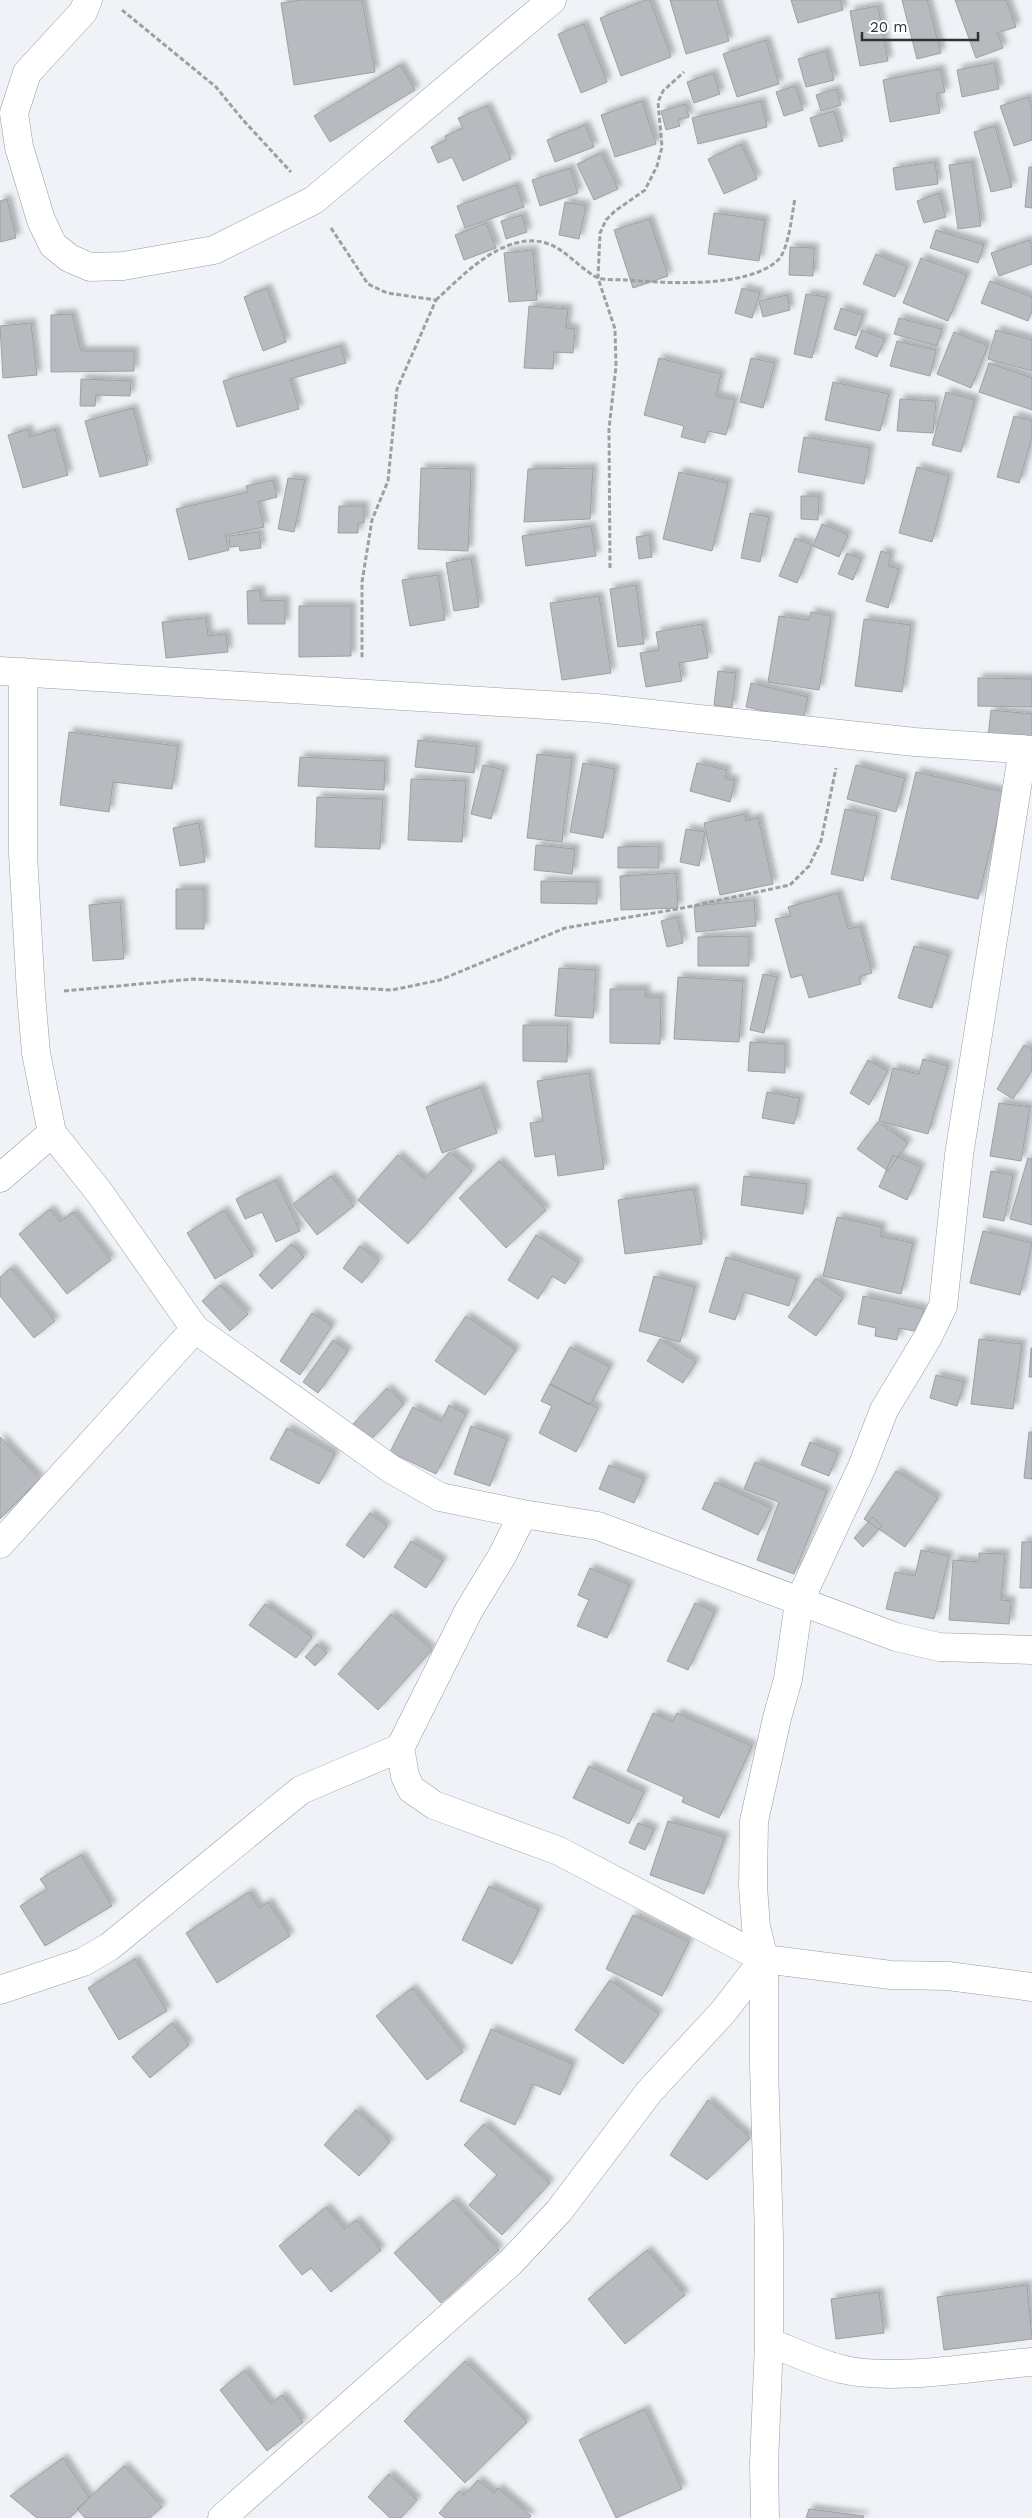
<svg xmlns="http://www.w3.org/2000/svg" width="1032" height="2518" viewBox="0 0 1032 2518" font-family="'Work Sans',sans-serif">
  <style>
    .building { fill: #b7bbbf; stroke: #9da1a4; filter: url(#shadow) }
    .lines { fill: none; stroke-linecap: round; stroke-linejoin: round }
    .street-casing { stroke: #999da1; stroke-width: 29 }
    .path { stroke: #9da0a3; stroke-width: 3; stroke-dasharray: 5 2.5; stroke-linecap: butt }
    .street { stroke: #fff; stroke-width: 28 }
  </style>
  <defs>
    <filter id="shadow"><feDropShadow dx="4.5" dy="-4.5" stdDeviation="2.5" flood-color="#0004"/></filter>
  </defs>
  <rect width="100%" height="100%" fill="#eff3f7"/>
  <path class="building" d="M301,0h61l13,72 -81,13 -13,-82z
    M646,0h4l21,57 -50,19 -21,-58z
    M670,0h47l12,41 -43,13z
    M791,0h49l3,10 -45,13z
    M902,0h25l14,53 -24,6z
    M955,0h51l10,27 -19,6 6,15 -27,10z
    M878,6l10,55 -28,5 -10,-55z
    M584,24l23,58 -26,11 -23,-59z
    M766,40l13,44 -42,13 -14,-43z
    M826,51l8,29 -28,7 -8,-28z
    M994,63l5,26 -37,8 -5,-27z
    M400,65l15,25 -85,52 -16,-26z
    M940,69l5,23 -9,2 4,19 -50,9 -7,-42z
    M713,73l7,21 -26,9 -7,-21z
    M795,86l8,24 -19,6 -8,-24z
    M836,89l5,16 -20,6 -5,-16z
    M1028,97l4,12v31l-18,6 -14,-40z
    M642,101l14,43 -41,13 -14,-42z
    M761,101l6,26 -69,17 -6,-26z
    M685,104l4,13 -11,3 2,6 -14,4 -5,-19z
    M487,106l24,53 -48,22 -11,-24 -14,6 -7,-16 15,-7 -1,-4 18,-8 -5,-10z
    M834,111l9,30 -24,6 -9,-29z
    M585,125l9,22 -39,15 -8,-22z
    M995,126l17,61 -21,5 -17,-60z
    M741,144l16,35 -33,15 -16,-35z
    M601,153l17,36 -24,11 -17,-36z
    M935,162l3,22 -42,6 -3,-22z
    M972,162l9,64 -23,3 -9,-64z
    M1029,167h3v41l-7,-1z
    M570,168l8,25 -38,13 -8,-26z
    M516,185l8,22 -59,21 -8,-22z
    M939,193l7,24 -22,6 -7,-22z
    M7,199l9,39 -16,4v-41z
    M565,202l21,4 -7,33 -20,-4z
    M714,213l51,7 -6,41 -51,-7z
    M522,215l5,17 -21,7 -5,-18z
    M649,219l19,57 -35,12 -19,-58z
    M486,223l10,25 -32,12 -9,-25z
    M936,230l48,15 -6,18 -48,-15z
    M1029,240l3,8v16l-33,12 -8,-23z
    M790,247l24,1 -1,28 -24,-1z
    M533,250l4,50 -28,2 -5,-49z
    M876,254l31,13 -12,30 -32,-13z
    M921,258l46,17 -19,46 -45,-18z
    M990,281l42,16v14l-4,10 -47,-18z
    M267,288l19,54 -23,9 -19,-54z
    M742,288l18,5 -8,25 -17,-5z
    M806,294l21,3 -15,61 -18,-4z
    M787,295l3,15 -27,7 -4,-16z
    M529,306l39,3 -2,19 9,1 -2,24 -19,-1 -1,17 -29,-1z
    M841,308l22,7 -7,21 -22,-7z
    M72,314l9,37h53v20l-83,1v-57z
    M899,318l43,11 -5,17 -43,-12z
    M31,323l6,52 -34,3 -3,-52z
    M862,330l23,9 -8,18 -22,-9z
    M996,330l36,10v31l-44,-12z
    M954,332l34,14 -17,42 -34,-14z
    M897,341l39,9 -6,26 -40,-10z
    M340,346l6,17 -56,16 9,30 -62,18 -14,-46z
    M659,358l62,16 -5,22 19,4 -9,35 -18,-4 -3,12 -24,-6 3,-11 -40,-11z
    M751,358l24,5 -12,45 -23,-6z
    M989,363l43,15v32l-53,-18z
    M81,379l50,2 -1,15 -34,-1 -1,11h-15z
    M833,382l56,12 -9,37 -55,-11z
    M946,392l29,8 -14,52 -29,-7z
    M900,399l36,2 -3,32 -36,-2z
    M133,408l15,57 -48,12 -15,-56z
    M1014,416l18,5v16l-13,46 -22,-6z
    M28,429l2,8 25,-8 13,46 -45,13 -15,-53z
    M804,437l66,11 -6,36 -66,-12z
    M917,467l32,9 -17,66 -33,-9z
    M421,468l50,1 -3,82 -50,-2z
    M593,468l-3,51 -66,3 4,-53z
    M679,472l49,11 -16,68 -49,-12z
    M288,478l17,2 -11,52 -16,-3z
    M273,480l4,17 -19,5 6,25 -39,8 4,15 -40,10 -13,-51 72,-17 -2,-6z
    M801,496h18l-1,24 -17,-1z
    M339,506h25v17h-6v10h-20z
    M750,513l19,4 -9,45 -19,-4z
    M822,524l26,11 -9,22 -26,-11z
    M591,526l5,30 -70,10 -4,-30z
    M259,532l2,16 -21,3 -1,-5 -9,1 -1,-11z
    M649,535l3,22 -13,2 -3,-22z
    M795,538l17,7 -15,38 -18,-7z
    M881,551l10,3 -3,12 11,3 -11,39 -22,-7z
    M847,553l14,6 -8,21 -15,-6z
    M471,558l8,49 -25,4 -8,-48z
    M438,575l7,45 -35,6 -8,-46z
    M636,585l8,59 -26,3 -8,-58z
    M260,590l1,11 24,-1v24h-37l-1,-33z
    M599,596l12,77 -49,7 -12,-77z
    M299,606h52v50l-52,1z
    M811,612l20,4 -12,74 -51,-8 11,-66 30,4z
    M206,618l2,18 18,-2 2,18 -62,6 -4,-36z
    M864,619l47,6 -9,67 -47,-6z
    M702,624l6,34 -29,5 3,18 -36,6 -6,-34 19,-3 -3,-18z
    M718,671l18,2 -4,35 -18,-3z
    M978,678l54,1v28l-54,-1z
    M751,683l57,14 -5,23 -57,-13z
    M991,710l41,4v27l-44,-4z
    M69,732l109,14 -6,43 -59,-7 -4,30 -49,-7z
    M418,740l59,6 -3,27 -59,-6z
    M537,754l35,4 -10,84 -35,-4z
    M300,757l85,4 -1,29 -86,-4z
    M583,763l32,6 -12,69 -33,-6z
    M697,763l30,7 -2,8 10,3 -5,21 -40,-11z
    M483,765l21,5 -13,49 -20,-5z
    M856,765l49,13 -9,34 -49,-13z
    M916,772l88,20 -26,107 -87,-20z
    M411,779l55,2 -4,61 -54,-2z
    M317,797l66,2 -3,50 -65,-2z
    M845,809l32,7 -14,65 -32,-7z
    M745,814l1,7 12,-4 15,67 -53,11 -16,-72z
    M199,823l6,39 -25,4 -7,-38z
    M686,829l19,3 -6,34 -19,-4z
    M536,845l39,4 -3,25 -38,-4z
    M659,846v22h-41v-21z
    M676,873l2,35 -57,2 -1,-34z
    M541,881l56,1v22l-56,-1z
    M176,889h28v40h-28z
    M838,893l10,36 12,-3 12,47 -13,4 2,7 -52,14 -7,-23 -11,3 -16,-59 16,-3 -3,-9z
    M754,900l2,26 -60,6 -2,-26z
    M120,902l4,57 -31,2 -4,-56z
    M677,917l6,26 -16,4 -6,-26z
    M749,936v30h-51v-29z
    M914,946l34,9 -16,53 -34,-10z
    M559,968l37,2 -3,48 -38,-2z
    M763,974l14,3 -13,56 -14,-3z
    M678,977l65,4 -4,61 -65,-3z
    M610,989h36l-1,8h16l-1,47 -50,-1z
    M523,1025h45l-1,37 -44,-1z
    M750,1042l35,2v29l-37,-2z
    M1024,1045l8,5v20l-19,29 -16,-10z
    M923,1059l25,7 -20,68 -49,-13 14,-53 26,6z
    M868,1060l20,11 -19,34 -19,-12z
    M589,1073l15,96 -46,7 -3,-22 -20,3 -5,-34 13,-2 -6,-40z
    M481,1087l16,46 -55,20 -16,-46z
    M767,1092l33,6 -6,26 -32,-6z
    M999,1103l31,4 -9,54 -31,-5z
    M878,1122l30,21 -20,28 -31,-22z
    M450,1152l22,19 -64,73 -50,-44 40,-45 26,24z
    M893,1155l28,12 -14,33 -28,-13z
    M1028,1158l4,1v66l-22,-6z
    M499,1161l47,49 -40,38 -47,-50z
    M991,1171l22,4 -9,46 -21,-4z
    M331,1176l23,30 -37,29 -24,-31z
    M744,1176l63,8 -4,30 -62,-9z
    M276,1180l24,51 -24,11 -14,-30 -17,7 -9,-20z
    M694,1189l8,55 -77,10 -7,-54z
    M50,1209l10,13 13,-10 38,48 -44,34 -48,-60z
    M224,1210l29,46 -38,23 -28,-46z
    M837,1217l45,10 -2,9 33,7 -12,51 -78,-18z
    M983,1231l49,12 -12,52 -50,-12z
    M536,1235l43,28 -14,21 -13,-8 -14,23 -30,-19z
    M291,1244l13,13 -32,32 -13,-14z
    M360,1246l19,15 -17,22 -19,-15z
    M726,1257l71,22 -8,27 -45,-14 -9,28 -26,-8z
    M11,1268l44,53 -21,17 -34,-42v-19z
    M654,1276l41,11 -15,55 -41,-11z
    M816,1278l27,20 -27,38 -28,-19z
    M220,1285l28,29 -18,17 -28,-30z
    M863,1296l61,13 -5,23 -20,-4 -2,12 -22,-4 1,-8 -18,-4z
    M312,1313l20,13 -32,49 -20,-14z
    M466,1316l50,34 -31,45 -50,-34z
    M660,1339l36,23 -13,21 -36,-22z
    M979,1339l43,5 -9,65 -42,-5z
    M333,1340l15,11 -30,42 -15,-11z
    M570,1347l40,20 -20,38 -40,-21z
    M1031,1348h1v29h-3z
    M936,1375l28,7 -7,24 -27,-8z
    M550,1384l48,24 -22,44 -37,-19 13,-27 -11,-5z
    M387,1388l17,16 -33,36 -18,-16z
    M449,1405l17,9 -30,60 -46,-22 23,-45 28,15z
    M471,1426l36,13 -17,47 -36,-12z
    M287,1428l48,26 -16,30 -49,-25z
    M1029,1432h3v47l-8,-1z
    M0,1437l40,42 -40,40z
    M810,1442l28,11 -9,23 -28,-11z
    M755,1462l72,29 -33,83 -37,-14 22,-58 -35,-13z
    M609,1465l35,14 -10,24 -35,-14z
    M896,1471l42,27 -33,49 -41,-28z
    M715,1482l56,26 -13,27 -56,-26z
    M370,1513l17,13 -23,32 -18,-13z
    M873,1517l9,9 -19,21 -9,-9z
    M411,1541l32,20 -17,27 -32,-21z
    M1022,1542h10v46h-12z
    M921,1550l28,6 -15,63 -48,-10 9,-37 20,4z
    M979,1553l26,1 -4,46 10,1 -2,23 -60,-4 4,-60 26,2z
    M590,1568l40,17 -23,53 -30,-12 12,-26 -11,-5z
    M695,1603l20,9 -27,58 -21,-9z
    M265,1604l47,33 -16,21 -47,-33z
    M391,1614l41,36 -54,60 -40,-36z
    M317,1644l10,9 -12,13 -10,-9z
    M653,1713l19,9 5,-9 75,33 -33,72 -37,-16 2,-5 -57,-26z
    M589,1766l55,26 -15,32 -56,-26z
    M668,1821l57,16 -21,57 -54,-19z
    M638,1823l16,6 -9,21 -16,-7z
    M81,1855l31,51 -67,40 -25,-40 27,-17 -7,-10z
    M489,1886l50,24 -27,54 -50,-24z
    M249,1892l10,16 9,-6 22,34 -73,47 -31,-50z
    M633,1915l56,27 -27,54 -56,-27z
    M135,1959l32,52 -48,29 -31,-52z
    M610,1980l49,34 -36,50 -48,-34z
    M412,1988l51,64 -36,28 -51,-64z
    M172,2023l17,22 -39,33 -18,-21z
    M491,2029l82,35 -13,31 -27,-11 -18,41 -55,-24z
    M708,2100l42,38 -43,42 -37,-25z
    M356,2110l34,32 -31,34 -35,-31z
    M484,2124l66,59 -48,52 -33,-30 28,-30 -33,-30z
    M453,2200l46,50 -58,53 -47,-50z
    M326,2207l18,22 12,-9 25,30 -50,42 -20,-24 -9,7 -23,-29z
    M647,2250l38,45 -60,49 -37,-45z
    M1027,2285l5,54 -88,11 -7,-53z
    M879,2292l5,41 -48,6 -5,-40z
    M465,2361l62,61 -62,61 -61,-62z
    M245,2370l26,34 11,-9 21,27 -36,29 -47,-61z
    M645,2409l37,80 -66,29 -37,-78z
    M63,2458l26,40 -19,20h-33l-27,-22z
    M124,2466l38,41 -12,11h-65l-8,-9z
    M389,2474l28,26 -16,18h-11l-22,-21z
    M478,2480l16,13 4,-5 33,28 -2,2h-84l-6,-5 20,-22 5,4z
    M809,2509l55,7 -1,2h-57z"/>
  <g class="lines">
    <g class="street-casing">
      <path id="street" d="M88,0l-5,12 -56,61 -13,40 5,34 22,73 12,25 16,13 21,9 33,-1 91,-16 100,-50 238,-200
        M0,671l596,37 319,34 117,8
        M23,672v182l8,140 5,59 16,80 47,59 96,137 196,140 49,28 83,17 75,12 298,111 43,10 93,3
        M0,1178l52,-45
        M523,1514l-21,42 -33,54 -69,138 5,28 6,13 23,16 125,46 205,108 127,16 57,1 84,11
        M0,1544l195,-215
        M764,1959v107l5,171v105l-5,122 1,54
        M0,1990l83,-28 26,-15 192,-157 99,-42
        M769,2342c23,9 47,21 72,27 51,13 137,-3 191,-7
        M222,2518l288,-255 49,-52 90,-119 74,-80 41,-53 -8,-32 -3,-41 1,-65 23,-103 11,-39 11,-77 63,-135 22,-57 44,-73 15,-31 16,-151 64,-406"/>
    </g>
    <path class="path" d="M122,10l94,77 27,33 48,52
      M331,228l37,56 19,9 49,7 -39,89 -9,92 -16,39 -10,62v77
      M436,300c24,-22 51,-51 84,-58 37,-7 50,20 76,35 8,4 22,2 30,3 40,3 121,9 152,-20 11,-11 14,-46 17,-62
      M610,568l-1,-139 7,-63 -1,-37 -17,-51 2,-45 6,-13 9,-9 30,-21 12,-24 5,-19 -4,-45 5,-11 21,-19
      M64,991l129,-12 199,11 48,-10 125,-52 113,-19 112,-24 19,-19 12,-25 15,-73"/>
    <use href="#street" class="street"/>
  </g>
  <path d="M862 32v8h116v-8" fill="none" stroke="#2f3133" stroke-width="2.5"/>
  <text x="870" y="32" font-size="15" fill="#2f3133" stroke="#ffffff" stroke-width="4" paint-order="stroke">20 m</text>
</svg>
